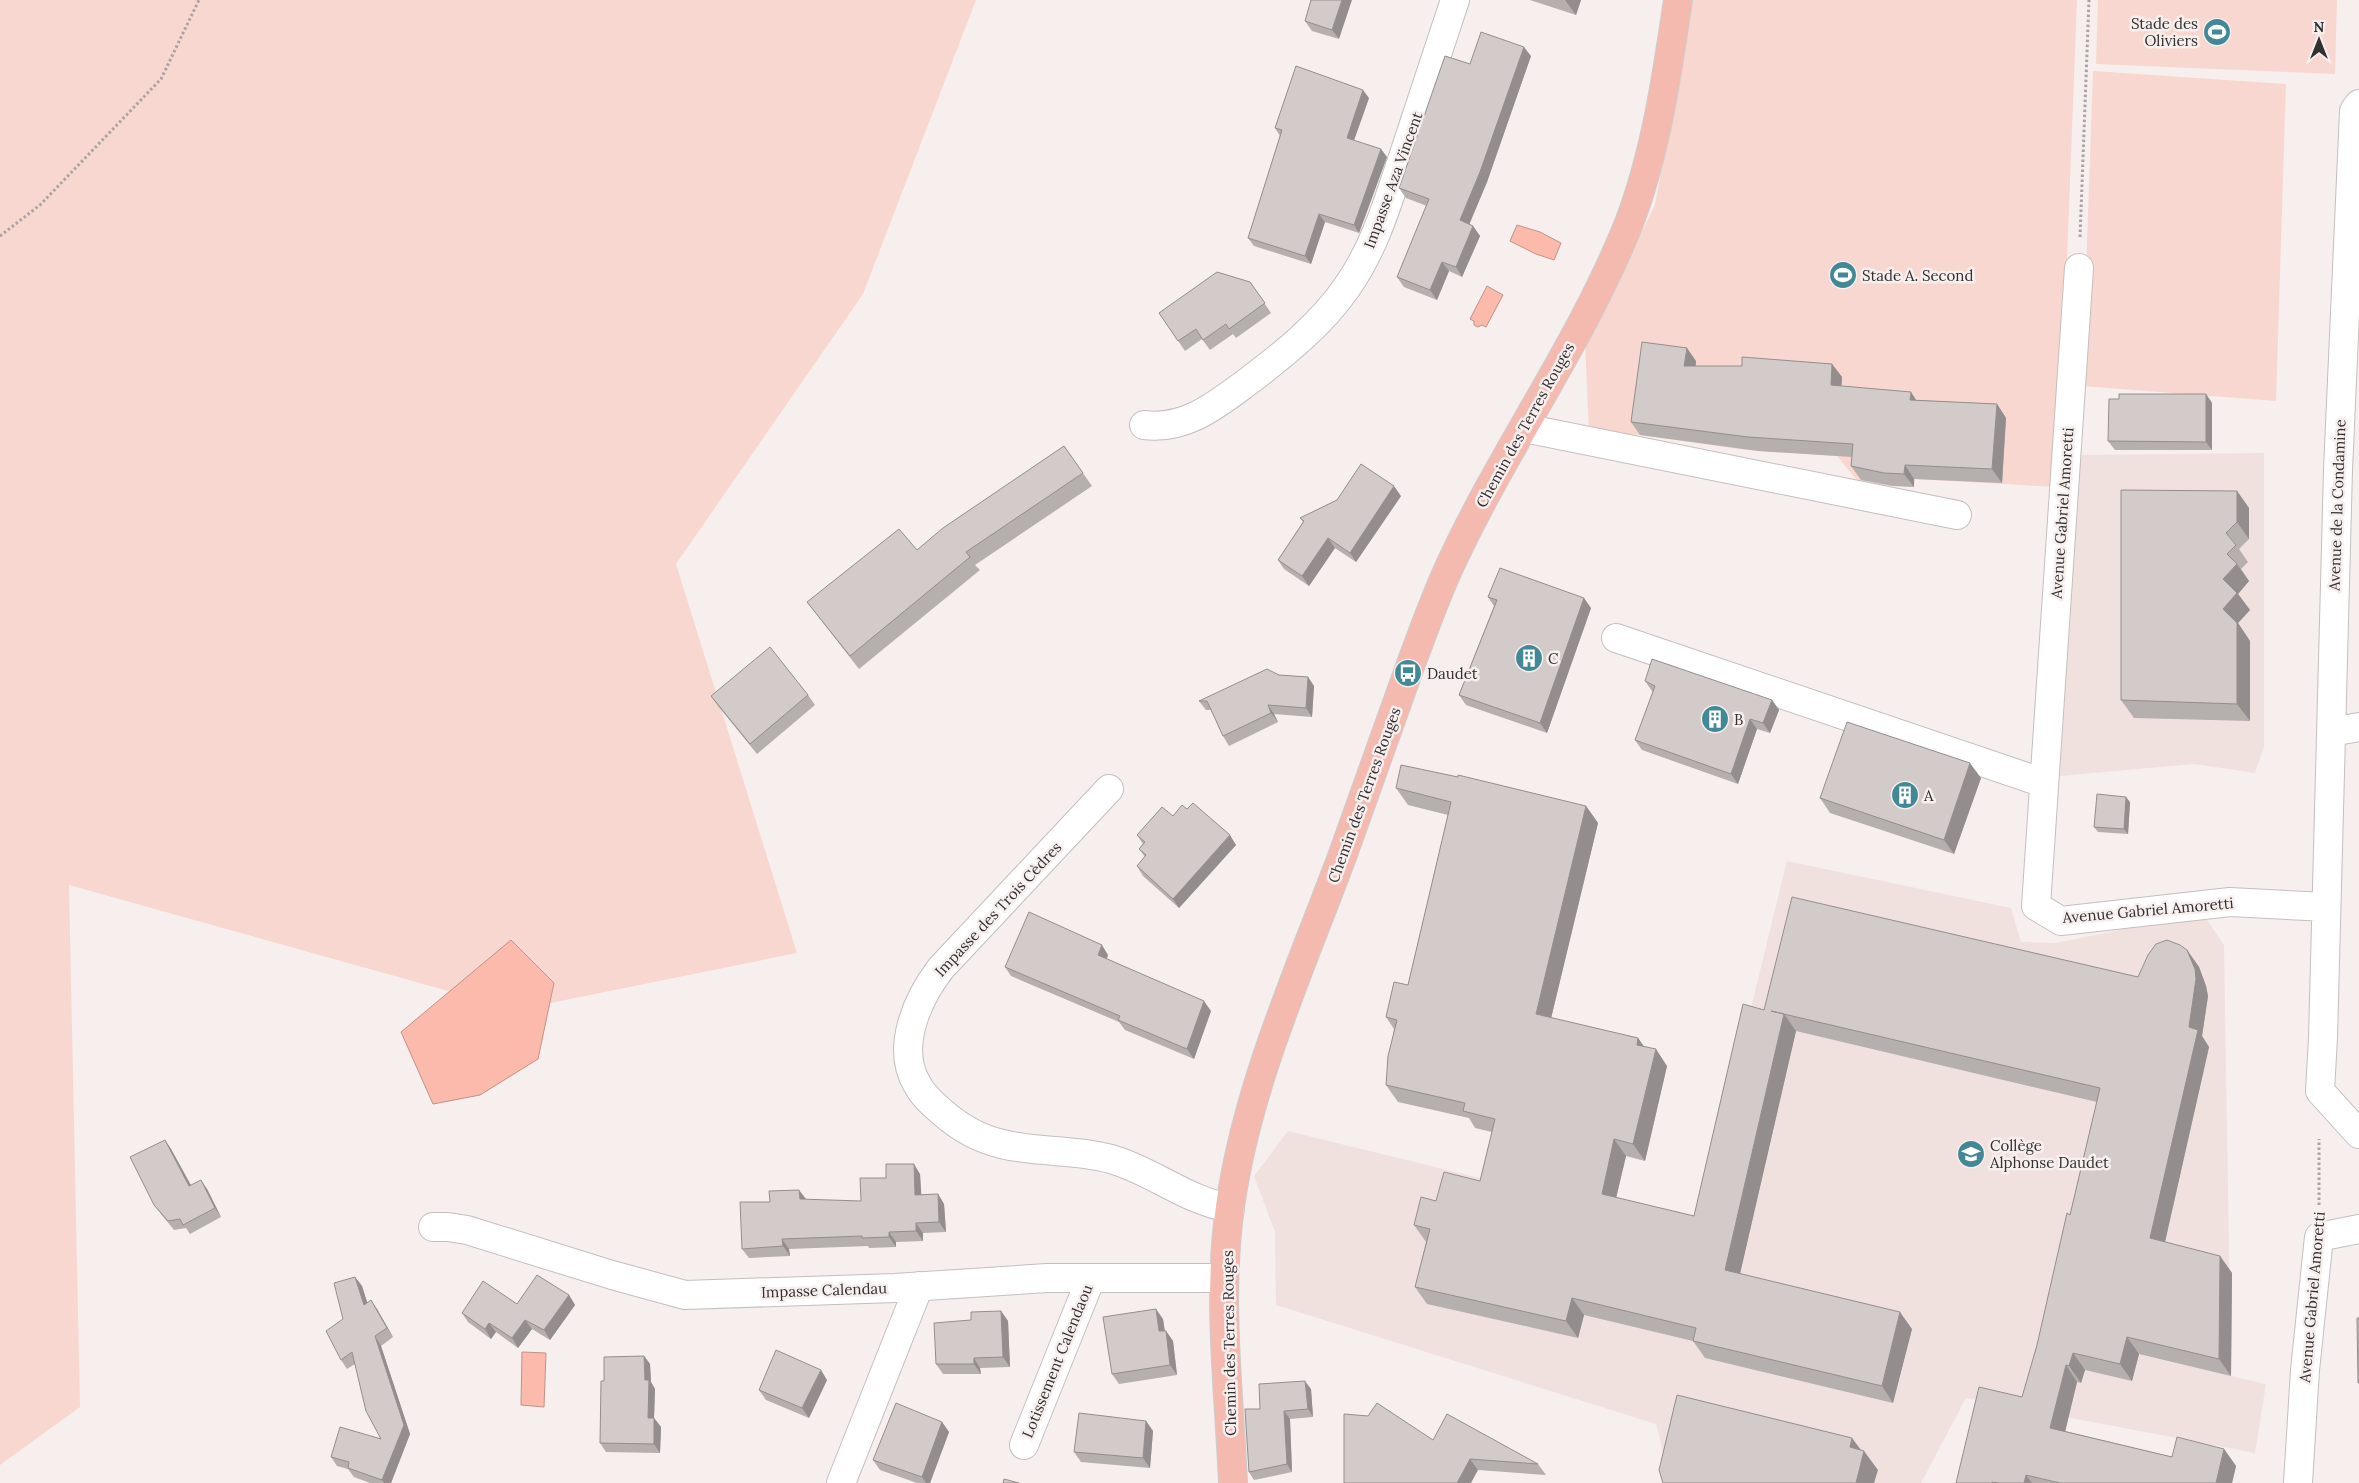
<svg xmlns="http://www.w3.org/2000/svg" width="2359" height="1483" viewBox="0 0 2359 1483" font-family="Lora,serif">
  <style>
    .built { fill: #f1e1de }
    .green { fill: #f8d7d0 }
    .water { fill: #fcbaad; stroke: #c09188 }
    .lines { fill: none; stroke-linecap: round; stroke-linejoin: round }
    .minor-casing { stroke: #c5bebd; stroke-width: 30 }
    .major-casing { stroke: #cecdcd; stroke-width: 30 }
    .path { stroke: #a9a3a3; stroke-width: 3; stroke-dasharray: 2.5 2.5; stroke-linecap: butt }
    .minor { stroke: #fff; stroke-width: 28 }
    .major { stroke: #f4bab0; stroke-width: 28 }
    .wall { fill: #b5afad }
    .shaded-wall { fill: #938e8d }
    .building { fill: #d2cbc9; stroke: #938e8d }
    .labels { text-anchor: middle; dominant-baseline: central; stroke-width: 5; stroke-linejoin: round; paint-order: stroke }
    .poi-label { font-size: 15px; fill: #333030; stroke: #f7efee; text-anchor: start }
    .street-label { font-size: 15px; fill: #333030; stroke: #f7efee }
  </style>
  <rect width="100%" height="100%" fill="#f7efee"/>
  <path class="built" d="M2264,453v294l-9,26 -61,-9 -134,12 16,-321z
    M1787,861l224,47 10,34 35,1 123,-25 28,2 17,25 7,431 35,8 -11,69 -289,-55 -45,85h-250l-15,-59 -380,-119 -1,-73 -21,-56 34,-45 408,100z"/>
  <path class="green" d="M0,0h976l-113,294 -187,270 121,389 -281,57 -447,-125 11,522 -80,58z
    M1692,0h385l-14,363 -8,124 -140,-8 -1,8 -54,-3 -23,-28 -91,-6 -106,-15 -51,-3 -4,-88 70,-139z
    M2098,0h239l-2,74 -239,-10z
    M2093,71l193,13 -10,317 -194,-15z"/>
  <path class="water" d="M1517,225l23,7 21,11 -7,17 -18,-6 -26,-13z
    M1487,286l16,9 -17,32 -4,-2 -4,2 -4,-2v-4l-4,-2z
    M511,940l43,43 -16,76 -58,36 -47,9 -32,-72z
    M522,1352l24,1 -2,54 -23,-2z"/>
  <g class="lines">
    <g class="minor-casing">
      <path id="minor" d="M2359,104l-5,7 -16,359 -15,568 -3,53 39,43
        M2079,268l-43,638 25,15 169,-19 96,5
        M1144,425c41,5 71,-19 102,-42 37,-28 75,-58 101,-96 29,-41 42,-89 58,-136 17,-50 33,-101 50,-151
        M1524,428l433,87
        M1616,638l428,145
        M2331,732l28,-5
        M1109,789l-168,179c-23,30 -46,79 -24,116 6,12 16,20 25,28 17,15 38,27 60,32 36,9 73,5 109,15 42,12 76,42 119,49
        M433,1227h15l19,3 145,45 73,20 210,-7 152,-10h177
        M1024,1445l67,-167
        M841,1483l78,-197
        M2298,1483l7,-113 14,-133 40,-8"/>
    </g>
    <g class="major-casing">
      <path id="major" d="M1233,1483c-4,-92 -16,-184 -3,-276 17,-122 70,-237 113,-353 23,-64 46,-128 69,-193 13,-34 25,-69 41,-102 54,-115 129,-218 176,-336 27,-71 38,-148 49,-223"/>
    </g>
    <path class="path" d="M0,236l40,-31 121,-126 38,-79
      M2080,237l9,-237
      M2319,1205v-66"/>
    <use href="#minor" class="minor"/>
    <use href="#major" class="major"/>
  </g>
  <path class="wall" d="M1311,0l28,39 -27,-8 -7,-10z
    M1530,0h51l-5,15z
    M1531,56l-44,126 -18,42 4,2 7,10 -18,41 -13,-6 -12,29 -33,-13 -7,-10 30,-71 -21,-8 -7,-10 71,-124z
    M1369,98l-15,42 33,17 -28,76 -34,-11 -14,42 -57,-18 -6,-8 32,-102 -5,-8z
    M1250,282l21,31 -35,25 -3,-4 -23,16 -8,-11 -17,12 -26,-38z
    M1696,361v5h46l90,-2 10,13 -1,9 75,14 81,4 9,14 -4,65 -88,-4v8l-21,-1 -32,-6 -10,-14 1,-9 -94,-6 -118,-16 -9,-13z
    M2206,394l6,9v47h-97l-7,-9 11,-42z
    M1064,446l28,40 -117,79 5,5 -121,99 -42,-54 -10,-13 110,-52z
    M2237,491l12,17v31l-10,10 9,13 -7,7 8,12 -11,13 12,16 -12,13 12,18v80l-116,-3 -13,-18z
    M1401,496l-45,66 -21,-14 -26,38 -25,-17 -6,-9 25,-38 -3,-4 37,-18z
    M1488,597l103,11 -44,125 -81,-28 -7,-10 35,-89z
    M1279,675l29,2 6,9 -2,31 -38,-3 4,8 -49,24 -6,-10 -12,-26h-5l-7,-9z
    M1645,681l127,19 7,10 -9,23 -13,-4 -19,55 -96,-34 -7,-10 18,-48 -1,-1z
    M808,695l7,10 -58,49 -39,-48 -7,-10z
    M1981,778l-27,76 -124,-41 -10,-15z
    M1396,788l190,18 12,17 -47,195 87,20 6,9 23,19 -22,95 -19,-5 -10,42 78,18 70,-206 374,-33 49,-27 12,17 7,19 2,10 -6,40 7,11 -44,195 55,14 12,17 -1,103 -92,-22 -7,27 -47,-11 -4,13 -4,-1 -12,49 107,26 52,-8 12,17 -4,17h-276l66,-86 15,-52 33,-130 27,-113 -301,-71 -56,242 172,56 -19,74 -188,-45 -12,-17 -109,-26 -6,23 -151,-34 -12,-17 11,-45 -12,-17 22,-24 44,-20 12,-49 -17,-4 -6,-10 -71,-16 -12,-17 8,-56 -8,-12 22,-32 40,-170 -40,-10z
    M2130,802l-2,32 -30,-2 -4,-5z
    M1187,809l49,36 -57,63 -36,-32 -6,-10 8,-9 -6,-8 4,-5 -6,-9z
    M1108,955l-1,4 104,52 -17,48 -69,-29 -6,-8 -108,-46 -6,-9z
    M165,1140l6,9 20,36 16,4 14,28 -31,17 -4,-6 -12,2 -13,-16 -7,-9z
    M920,1174l1,21 17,-1 6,10 2,28 -23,1v8l-27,1v5l-27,1 -1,-2 -79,3 1,7 -41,2 -7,-9 28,-47 91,-1 25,-23z
    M355,1277l7,9 5,17 10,6 16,28 -12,9 29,88 -19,49h-21l-16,-6 -6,-8 -11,-3 -6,-9 50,-18 -26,-75 -8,5 -6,-9z
    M569,1295l6,10 -25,35 -18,-11 -14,19 -22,-16 -5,7 -23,-17 -6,-9z
    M1001,1311l7,10 2,46 -30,1 1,6h-38l-7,-10 35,-44z
    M1163,1319l2,12h1l7,10 4,34 -58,9 -7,-10z
    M644,1356l6,8 1,18 4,7 -1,29 7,9 -1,26 -54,-1 -6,-9 4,-62z
    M827,1380l-18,38 -43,-18 -7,-10z
    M1311,1389l2,28 -23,2 2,53 -38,8 -5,-8 11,-63z
    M1368,1416l65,24 105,24 8,11 -68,-5z
    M1146,1421l7,10 -3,37 -69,-6 -7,-10z
    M942,1422l7,10 -19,51h-13l-37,-13 -7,-10z"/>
  <path class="shaded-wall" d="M1342,0h10l-13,39 -7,-9z
    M1565,0h16l-5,15z
    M1524,47l7,9 -44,126 -20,48 -7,-10z
    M1363,90l6,8 -17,48 -5,-8z
    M1381,149l6,8 -28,76 -5,-8z
    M1319,214l6,8 -14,42 -6,-8z
    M1473,226l7,10 -18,41 -6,-10z
    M1442,262l7,9 -12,29 -7,-10z
    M1687,348l9,13 -2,19 -10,-14z
    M1832,364l10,13 -1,21 -10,-13z
    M1911,392l9,14 -10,-6z
    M2206,394l6,9v47l-6,-8z
    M1997,404l9,14 -4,65 -10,-14z
    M1905,465l9,14v8l-10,-13z
    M1394,486l7,10 -45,66 -6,-9z
    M2237,491l12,17v31l-12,-17z
    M1328,538l7,10 -26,38 -7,-10z
    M2237,564l12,17 -11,13 12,16 -12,13 12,18v80l-13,-17 -14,-95v-30z
    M1584,598l7,10 -44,125 -7,-10z
    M1308,677l6,9 -2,31 -6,-9z
    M1772,700l7,10 -9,23 -7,-10z
    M1268,705l6,9 4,8 -7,-9z
    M1750,719l7,10 -19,55 -7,-10z
    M1970,763l11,15 -27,76 -10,-14z
    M2126,797l4,5 -2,32 -4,-5z
    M1586,806l12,17 -50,208 -12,-17z
    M1230,835l6,10 -57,63 -6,-9z
    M1102,945l6,10 -4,9 -6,-9z
    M2187,950l12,17 7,19 2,10 -6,40 7,11 -47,208 -12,-17 39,-211z
    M1204,1001l7,10 -17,48 -7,-10z
    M1784,1014l12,17 -59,256 -12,-17z
    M1638,1038l12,17 -13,-10z
    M1656,1049l11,17 -22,95 -12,-17z
    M1614,1139l12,17 -13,55 -11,-17z
    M165,1140l6,9 25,46 -7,-9z
    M914,1164l6,10 2,31 -7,-10z
    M201,1180l6,9 14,28 -6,-9z
    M799,1190l7,9h-6z
    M938,1194l6,10 2,28 -7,-10z
    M916,1223l7,10v8l-7,-10z
    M889,1232l7,10v5l-7,-10z
    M782,1239l7,10 1,7 -7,-10z
    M2220,1256l12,17 -1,103 -12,-17z
    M355,1277l7,9 9,28 -7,-9z
    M569,1295l6,10 -25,35 -6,-10z
    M1572,1298l12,17 -6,23 -12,-17z
    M371,1300l6,9 16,28 -6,-9z
    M1156,1309l7,10 3,22 -7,-10z
    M1001,1311l7,10 2,46 -7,-10z
    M1900,1312l12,17 -19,74 -11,-17z
    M525,1320l7,9 -14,19 -6,-10z
    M489,1323l7,9 -5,7 -6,-10z
    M1166,1331l7,10 4,34 -7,-10z
    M375,1336l6,10 29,88 -19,49h-7l-2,-3 22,-55z
    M2127,1337l12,17 -7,27 -12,-17z
    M2073,1353l12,17 -4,13 -12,-17z
    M644,1356l6,8 1,18 4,7 -1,29 7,9 -1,26 -6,-9 -6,-26 -3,-38z
    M974,1358l6,10 1,6 -7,-10z
    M2066,1365l11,17 -15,63 -12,-17z
    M821,1370l6,10 -18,38 -7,-10z
    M1305,1381l6,8 2,28 -5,-8z
    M1284,1411l6,8 2,53 -5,-8z
    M1146,1421l7,10 -3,37 -7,-10z
    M942,1422l7,10 -19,51h-4l-4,-6z
    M1852,1438l12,16v-3l14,19 -4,13h-18l-6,-36z
    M2224,1449l12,17 -4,17h-16z
    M1470,1459l8,11 -7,13h-14z
    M2026,1475l6,8h-8z"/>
  <path class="building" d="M1311,0h31l-10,30 -27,-9z
    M1481,32l43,15 -44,125 -20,48 13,6 -17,41 -14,-5 -12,28 -33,-13 32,-78 -30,-11 46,-132 25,8z
    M1296,66l67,24 -16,48 34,11 -27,76 -35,-11 -14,42 -57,-18 34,-108 -7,-2z
    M1217,272l33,10 15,21 -36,26 -3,-5 -23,16 -7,-11 -18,12 -19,-28z
    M1642,342l45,6 -3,18h58v-9l90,7 -1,21 80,7 -1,8 87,4 -5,65 -87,-4 -1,9 -20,-1 -33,-7 2,-22 -105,-7 -117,-15z
    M2119,394h87v48l-98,-1 1,-42h10z
    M1064,446l19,27 -117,79 4,5 -120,99 -43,-54 92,-73 18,21 26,-22z
    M1361,464l33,22 -44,67 -22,-15 -26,38 -24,-16 26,-39 -4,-3 37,-18z
    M2121,490l116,1v31l-11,11 10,12 -9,9 10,10 -14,15 14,14 -14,16 14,14v81l-116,-4z
    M1500,568l84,30 -44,125 -81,-28 38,-95 -9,-3z
    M770,647l38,48 -58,49 -39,-48z
    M1652,659l120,41 -9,23 -13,-4 -19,55 -96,-34 20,-54 -10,-5z
    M1267,669l12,6 29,2 -2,31 -38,-3 3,8 -48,23 -16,-35h-8z
    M1847,722l123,41 -26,77 -124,-42z
    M1401,765l57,12v-2l128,31 -50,208 102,24 -1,7 19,4 -23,95 -19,-5 -12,55 92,22 49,-212 21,6 28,-113 346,80 10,-22 8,-11 11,-4 13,5 7,5 8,19 1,10 -7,48 9,3 -48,208 70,18 -1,103 -92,-22 -7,27 -47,-11 -4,13 -3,-1 -16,63 122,29 5,-20 47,12 -8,34h-156l-34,-8 -2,8h-25l-7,-1v1h-36l23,-96 43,10 15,-52 30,-132 3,2 30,-127 -329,-77 13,3 -59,256 175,42 -18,74 -189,-45 3,-13 -124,-30 -6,23 -151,-34 15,-58 -16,-4 7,-28 15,4 8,-29 36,9 15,-62 -32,-8 2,-8 -79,-18 2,-29 9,-36 -11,-3 8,-35 14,3 43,-183 -55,-14z
    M2097,794l29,3 -2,32 -30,-2z
    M1193,803l37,32 -57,64 -36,-33 9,-11 -7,-6 6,-7 -8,-7 25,-28 11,9 9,-11 5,4z
    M1029,912l73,33 -4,10 106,46 -17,48 -69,-29 2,-4 -115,-49z
    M165,1140l24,46 12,-6 14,28 -32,17 -3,-6 -12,2 -14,-16 -24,-48z
    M886,1164h28l1,31 23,-1 1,28 -23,1v8l-27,1v5l-27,1v-2l-80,3 1,7 -41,3 -2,-47h30l-1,-11 30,-1 1,9 61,2 -1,-23h26z
    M537,1275l32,20 -25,35 -19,-10 -13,18 -23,-15 -4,6 -23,-16 21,-32 34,23z
    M355,1277l9,28 7,-5 16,28 -12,8 29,89 -22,55 -34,-12 1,-6 -18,-5 9,-30 41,12 -15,-28 -14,-59 -11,8 -15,-29 17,-12 -9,-36z
    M1156,1309l3,22h7l4,34 -58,9 -9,-57z
    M1001,1311l2,46 -29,1v6h-38l-2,-41 37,-3v-8z
    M2357,1318h2v65h-1z
    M776,1350l45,20 -19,38 -43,-18z
    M644,1356l1,24h4l-1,38h6v26l-54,-1 1,-62h3v-24z
    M1305,1381l3,28 -24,2 3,53 -38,8 -4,-63h15l-1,-25z
    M1677,1395l175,43 -2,9 14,4 -8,32h-193l-4,-13z
    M896,1403l46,19 -20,55 -49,-17z
    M1377,1403l56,37 14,-26 91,50 -68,-5 -13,24h-113v-69l24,2z
    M1079,1413l67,8 -3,37 -69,-6z
    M1004,1479l15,4h-16z"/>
  <defs>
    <g id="stadium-disc" transform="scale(1.4375)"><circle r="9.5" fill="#438995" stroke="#f7efee"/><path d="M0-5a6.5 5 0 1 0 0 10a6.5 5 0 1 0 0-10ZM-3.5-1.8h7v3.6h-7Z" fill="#fff"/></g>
    <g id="building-disc" transform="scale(1.4375)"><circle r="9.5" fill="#438995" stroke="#f7efee"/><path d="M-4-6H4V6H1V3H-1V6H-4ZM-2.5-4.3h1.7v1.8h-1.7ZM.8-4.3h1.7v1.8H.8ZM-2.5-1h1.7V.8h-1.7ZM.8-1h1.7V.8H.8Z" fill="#fff"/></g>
    <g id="bus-disc" transform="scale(1.4375)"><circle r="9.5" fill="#438995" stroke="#f7efee"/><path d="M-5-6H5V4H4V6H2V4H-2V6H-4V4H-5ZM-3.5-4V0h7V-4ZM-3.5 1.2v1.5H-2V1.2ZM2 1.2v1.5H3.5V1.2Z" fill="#fff"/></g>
    <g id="school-disc" transform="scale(1.4375)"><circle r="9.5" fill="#438995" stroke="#f7efee"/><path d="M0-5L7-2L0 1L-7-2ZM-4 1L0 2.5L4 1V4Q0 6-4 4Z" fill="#fff"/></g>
  </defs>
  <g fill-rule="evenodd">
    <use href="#stadium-disc" x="2217" y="32"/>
    <use href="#stadium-disc" x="1843" y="275"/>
    <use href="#building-disc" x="1529" y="658"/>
    <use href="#bus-disc" x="1408" y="673"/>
    <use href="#building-disc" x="1715" y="719"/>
    <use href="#building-disc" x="1905" y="795"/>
    <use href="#school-disc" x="1971" y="1154"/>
  </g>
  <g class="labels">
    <g class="poi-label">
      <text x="2198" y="23" text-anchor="end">Stade des<tspan x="2198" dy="17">Oliviers</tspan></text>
      <text x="1862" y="275">Stade A. Second</text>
      <text x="1548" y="658">C</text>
      <text x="1427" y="673">Daudet</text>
      <text x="1734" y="719">B</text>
      <text x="1924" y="795">A</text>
      <text x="1990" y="1145">Collège<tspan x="1990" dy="17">Alphonse Daudet</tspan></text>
    </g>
    <g class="street-label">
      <text transform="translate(1393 180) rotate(-70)">Impasse Aza Vincent</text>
      <text transform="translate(1525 425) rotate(-61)">Chemin des Terres Rouges</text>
      <text transform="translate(2337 505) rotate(-88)">Avenue de la Condamine</text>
      <text transform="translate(2062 513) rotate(-86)">Avenue Gabriel Amoretti</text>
      <text transform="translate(1364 795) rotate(-70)">Chemin des Terres Rouges</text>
      <text transform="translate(998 909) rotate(-47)">Impasse des Trois Cèdres</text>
      <text transform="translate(2148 910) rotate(-5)">Avenue Gabriel Amoretti</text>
      <text transform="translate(824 1290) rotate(-2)">Impasse Calendau</text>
      <text transform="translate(2312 1297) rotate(-85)">Avenue Gabriel Amoretti</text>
      <text transform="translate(1229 1343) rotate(-91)">Chemin des Terres Rouges</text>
      <text transform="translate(1057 1361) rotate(-68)">Lotissement Calendaou</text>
    </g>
  </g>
  <g transform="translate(2319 40)" stroke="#f7efee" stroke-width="4" paint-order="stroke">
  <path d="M0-4L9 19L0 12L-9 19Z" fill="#333030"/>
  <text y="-8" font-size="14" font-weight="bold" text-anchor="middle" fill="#333030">N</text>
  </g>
</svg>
